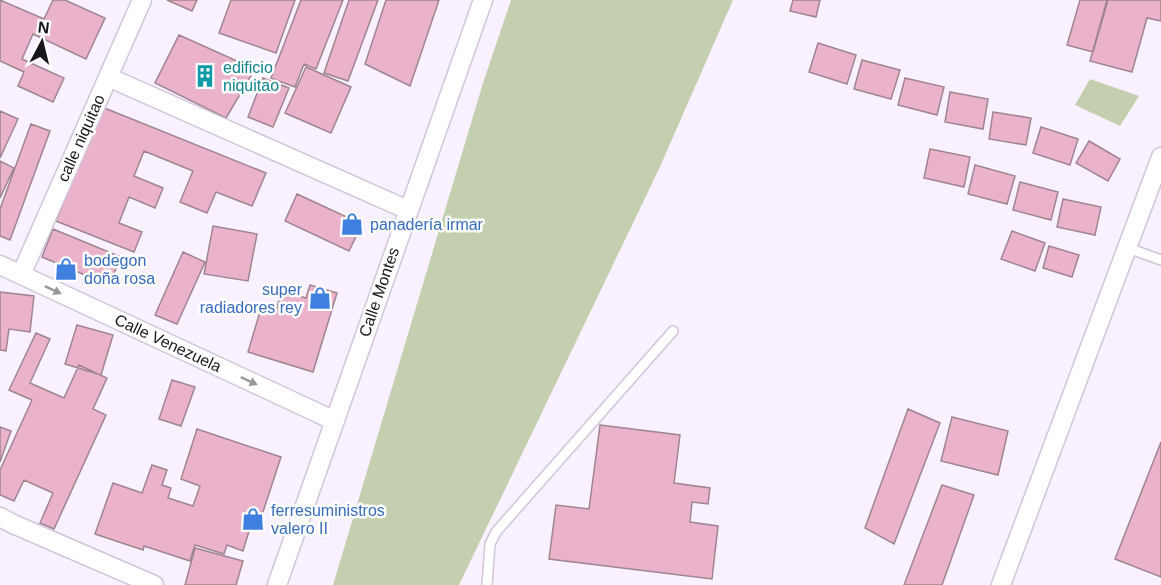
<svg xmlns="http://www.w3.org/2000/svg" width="1161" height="585" viewBox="0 0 1161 585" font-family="Helvetica,sans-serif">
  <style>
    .green { fill: #c4cfaf }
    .building { fill: #ebb3cb; stroke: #9f8590; stroke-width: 1.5 }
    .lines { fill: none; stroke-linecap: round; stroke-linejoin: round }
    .service-casing { stroke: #d1c4db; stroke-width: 12 }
    .minor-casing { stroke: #d1c4db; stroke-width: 21 }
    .service { stroke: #fff; stroke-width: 9 }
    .minor { stroke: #fff; stroke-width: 18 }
    .oneway { fill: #989699 }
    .labels { text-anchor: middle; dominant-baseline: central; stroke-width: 5; stroke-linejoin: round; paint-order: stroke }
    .culture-label { font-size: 16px; fill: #0d838f; stroke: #fff; text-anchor: start }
    .street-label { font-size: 16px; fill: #19151d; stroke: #fff }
    .shop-label { font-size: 16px; fill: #366cbe; stroke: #fff; text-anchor: start }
  </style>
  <rect width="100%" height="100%" fill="#f9f1ff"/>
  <path class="green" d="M511,0h222l-74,169 -200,416h-126l150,-502z
    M1090,79l49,17 -19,30 -45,-21z"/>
  <path class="building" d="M0,0l44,19 9,-19h12l40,18 -19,41 -53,-25 -11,25 42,19 -11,24 -35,-16 6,-14 -24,-11z
    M167,0h30l-5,11z
    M231,0h64l-19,53 -57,-20z
    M301,0h42l-27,69 -12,-5 -9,23 -24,-9z
    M349,0h29l-30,81 -24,-8z
    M386,0h53l-29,86 -45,-22z
    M793,0h27l-4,17 -26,-6z
    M1080,0h28l-15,52 -26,-7z
    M1107,0h54v21l-14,-3 -15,54 -42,-11z
    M179,35l76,34 -29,49 -71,-35z
    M818,43l38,12 -9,29 -38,-12z
    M862,60l38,10 -9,29 -37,-10z
    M306,67l45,20 -20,46 -46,-20z
    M263,78l26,10 -16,39 -25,-10z
    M905,78l39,9 -7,28 -39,-10z
    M950,92l38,7 -5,30 -38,-7z
    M102,107l164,66 -14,33 -36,-14 -9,21 -27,-11 13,-31 -49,-20 -10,25 29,12 -8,20 -26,-11 -10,26 23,9 -8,20 -78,-31z
    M0,111l18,8 -18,39z
    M993,112l38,6 -5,27 -37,-6z
    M31,124l19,7 -40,109 -10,-4v-27z
    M1041,127l37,12 -8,26 -37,-12z
    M1089,141l31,18 -12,22 -32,-18z
    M930,149l40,8 -6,30 -40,-9z
    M0,161l14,7 -14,30z
    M975,165l40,11 -8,28 -39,-10z
    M1020,182l38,10 -7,28 -38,-10z
    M297,194l65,30 -13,27 -64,-30z
    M1063,199l38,8 -6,28 -38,-8z
    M213,226l44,8 -9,47 -44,-7z
    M53,229l68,28 -12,28 -67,-28z
    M1012,231l33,12 -10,28 -34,-12z
    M1049,246l30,9 -7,22 -29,-9z
    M183,252l22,10 -28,62 -22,-9z
    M310,285l27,8 -24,79 -65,-20 14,-47 14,5 6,-19 24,7z
    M0,292l34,4 -4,36 -21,-3 -3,22 -6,-1z
    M77,325l36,10 -12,40 -36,-11z
    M36,333l14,6 -20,44 34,15 15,-33 28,13 -14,31 13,6 -52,114 -14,-6 13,-30 -29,-13 -10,21 -14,-6v-25l32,-70 -23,-10z
    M172,380l23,7 -14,39 -22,-7z
    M908,409l32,14 -46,121 -29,-16z
    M952,417l56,14 -10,44 -57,-14z
    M600,425l80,10 -6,48 36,5 -2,16 -16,-2 -2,20 28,4 -6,53 -163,-20 7,-54 33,4z
    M0,427l11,4 -11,31z
    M197,429l84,28 -24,73 -7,-2 -7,23 -16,-6 -3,9 -29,-9 -5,16 -46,-15 -1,4 -48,-16 18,-51 29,10 10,-28 15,5 -5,15 9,3 -3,10 25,8 7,-20 -19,-7z
    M1161,442v135l-46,-18z
    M942,485l32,10 -32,90h-38z
    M195,548l48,13 -7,24h-51z"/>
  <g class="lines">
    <g class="service-casing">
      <path id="service" d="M1128,248l33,12
        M487,585l3,-41 6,-12 177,-201"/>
    </g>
    <g class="minor-casing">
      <path id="minor" d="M108,77l300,133
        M0,265l335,156
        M21,275l121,-275
        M0,517l13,7 141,61
        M277,585l206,-585
        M1001,585l160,-428"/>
    </g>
    <use href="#service" class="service"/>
    <use href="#minor" class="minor"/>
  </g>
  <defs><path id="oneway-solid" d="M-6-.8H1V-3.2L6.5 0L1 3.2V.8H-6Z" transform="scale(1.5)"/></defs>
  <g class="oneway">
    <use href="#oneway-solid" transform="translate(53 290) rotate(25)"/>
    <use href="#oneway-solid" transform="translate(249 381) rotate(25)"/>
  </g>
  <defs>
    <g id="building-bare" transform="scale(1.8)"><path d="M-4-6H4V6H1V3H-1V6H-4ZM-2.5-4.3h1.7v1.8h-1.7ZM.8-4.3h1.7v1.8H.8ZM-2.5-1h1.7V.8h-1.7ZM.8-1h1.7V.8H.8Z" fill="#0f9aa8" stroke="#fff" stroke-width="2.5" paint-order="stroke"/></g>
    <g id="shop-bare" transform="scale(1.8)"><path d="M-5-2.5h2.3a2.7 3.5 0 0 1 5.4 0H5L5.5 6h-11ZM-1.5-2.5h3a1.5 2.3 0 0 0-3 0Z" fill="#3f7fe0" stroke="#fff" stroke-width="2.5" paint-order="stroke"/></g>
  </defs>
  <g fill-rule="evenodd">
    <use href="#building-bare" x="205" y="76"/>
    <use href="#shop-bare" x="352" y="224"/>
    <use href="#shop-bare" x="66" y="269"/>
    <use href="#shop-bare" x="320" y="298"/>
    <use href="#shop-bare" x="253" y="519"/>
  </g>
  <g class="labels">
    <g class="culture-label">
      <text x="223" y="67">edificio<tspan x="223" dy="18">niquitao</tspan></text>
    </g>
    <g class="street-label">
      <text transform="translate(81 138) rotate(-66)">calle niquitao</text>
      <text transform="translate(379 292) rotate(-71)">Calle Montes</text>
      <text transform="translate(168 343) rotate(25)">Calle Venezuela</text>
    </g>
    <g class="shop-label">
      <text x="370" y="224">panadería irmar</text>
      <text x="84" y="260">bodegon<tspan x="84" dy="18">doña rosa</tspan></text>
      <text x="302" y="289" text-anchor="end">super<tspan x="302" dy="18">radiadores rey</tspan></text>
      <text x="271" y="510">ferresuministros<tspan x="271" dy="18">valero II</tspan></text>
    </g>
  </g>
  <g transform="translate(42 42) rotate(7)" stroke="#ffffff" stroke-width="4.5" paint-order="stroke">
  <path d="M0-4.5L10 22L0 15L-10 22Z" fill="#19151d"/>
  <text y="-9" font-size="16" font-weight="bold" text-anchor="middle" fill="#19151d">N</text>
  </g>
</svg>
